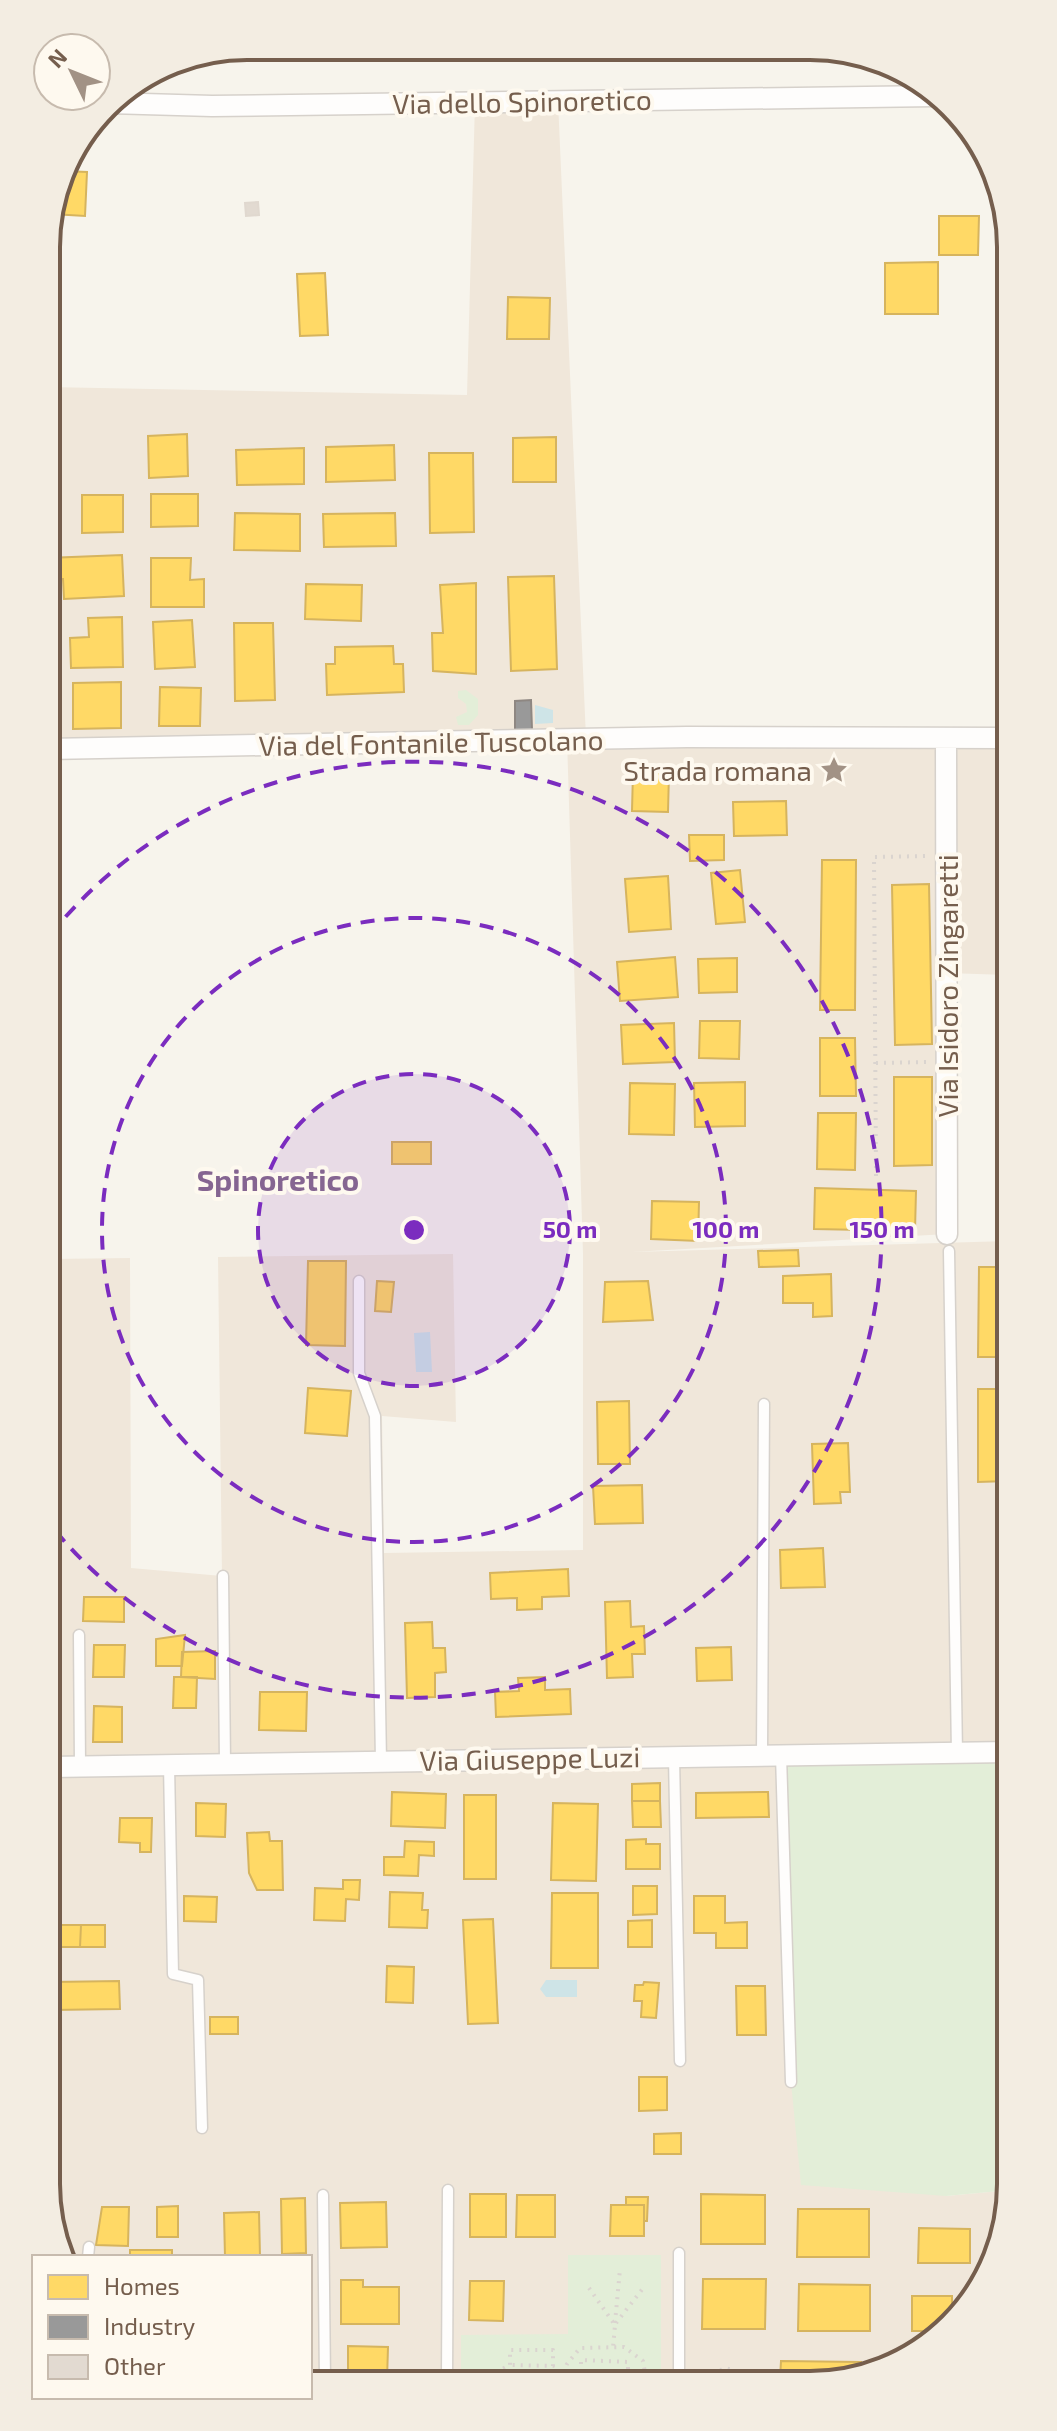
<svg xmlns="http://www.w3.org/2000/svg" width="1057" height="2431" viewBox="0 0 1057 2431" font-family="'Exo 2',sans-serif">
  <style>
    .residential { fill: #f0e7da }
    .green { fill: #e3eed8 }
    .water { fill: #cee4e7 }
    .homes { fill: #ffd966; stroke: #d6b45e; stroke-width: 2 }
    .industry { fill: #999; stroke: #8e8782; stroke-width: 2 }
    .building { fill: #e2dad1; stroke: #e0d8cf; stroke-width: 2 }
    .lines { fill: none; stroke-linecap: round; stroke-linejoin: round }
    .lane-casing { stroke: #d6d1cb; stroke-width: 13 }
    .street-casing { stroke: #d6d1cb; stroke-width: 23 }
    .path { stroke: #dad4cf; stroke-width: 4; stroke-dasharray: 2 6; stroke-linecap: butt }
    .lane { stroke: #fefdfc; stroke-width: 10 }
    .street { stroke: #fefdfc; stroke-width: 20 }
    .ring { fill: none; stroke: #7b2cbf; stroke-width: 4; stroke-dasharray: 14 10 }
    .labels { text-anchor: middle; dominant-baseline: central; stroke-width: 8; stroke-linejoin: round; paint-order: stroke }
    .street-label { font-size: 28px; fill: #755e4d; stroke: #fef9ef }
    .poi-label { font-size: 28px; fill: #755e4d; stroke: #fef9ef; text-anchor: end }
    .neighbourhood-label { font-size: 30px; font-weight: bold; fill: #856591; stroke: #fef9ef }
    .rim { fill: none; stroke: #755e4d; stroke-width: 4 }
    .centre { fill: #7b2cbf; stroke: #fef9ef; stroke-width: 4 }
    .ring-label { font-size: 24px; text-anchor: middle; font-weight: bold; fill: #7b2cbf; stroke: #fef9ef; stroke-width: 8; stroke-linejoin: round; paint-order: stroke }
  </style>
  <rect width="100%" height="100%" fill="#f7f4ec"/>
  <path class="residential" d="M558,101l28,637h420l1,237 -60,-2v261l-315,18 376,-11 1,511 -63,444 65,-6v6l-42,111 -48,44 -60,27 -551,3v-124h-245l-12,-22 -3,-976 80,-1 1,310 91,8 -4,-319 235,-3 3,168 -74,-6 2,137 199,-3v-296l-16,-515 -519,10 -1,-362 420,8 8,-293z"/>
  <path class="green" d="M466,690l12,9v16l-9,10h-11l-2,-8 11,-5 -1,-8 -8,-6v-7z
    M1009,1752l2,438 -65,6 -145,-11 -10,-103 -10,-327z
    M568,2255h93v124l-200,1v-45l107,-1z"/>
  <path class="water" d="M535,705l18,5v13l-18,1z
    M430,1332l2,40h-16l-2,-39z
    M546,1980h31v17h-31l-6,-8z"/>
  <path class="homes" d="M63,171l24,1 -2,44 -33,-2z
    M939,216h40l-1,39h-39z
    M938,262v52h-53v-51z
    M325,273l3,62 -28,1 -3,-62z
    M508,297l42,1 -1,41h-42z
    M187,434l1,42 -39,2 -1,-42z
    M556,437v45h-43v-44z
    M394,445l1,35 -69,2v-35z
    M304,448v36l-67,1 -1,-35z
    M429,453h44l1,79 -44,1z
    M151,494h47v32l-47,1z
    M82,495h41v37l-41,1z
    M235,513l65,1v37l-66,-1z
    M395,513l1,33 -72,1 -1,-33z
    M122,555l2,41 -60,3 -1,-20h-15l-1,-21z
    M151,558h40l-1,22 14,-1v28h-53z
    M554,576l3,93 -46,2 -3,-94z
    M476,583v91l-43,-3 -1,-38h11l-3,-48z
    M306,584l56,1 -1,36 -56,-2z
    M122,617l1,50 -52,1 -1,-30 19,-1 -1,-19z
    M192,620l3,47 -40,2 -2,-47z
    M234,623h39l2,77 -40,1z
    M393,646l1,18h9l1,28 -77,3 -1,-31h9v-17z
    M121,682v46l-48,1v-46z
    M160,687l41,1 -1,38h-41z
    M633,772l36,1 -1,39 -36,-1z
    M786,801l1,34 -53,1 -1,-34z
    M689,835h35v25l-34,1z
    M822,860h34l-1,150h-35z
    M740,870l5,52 -29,2 -5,-51z
    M668,876l3,53 -42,3 -4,-53z
    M929,884l3,160 -37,1 -3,-160z
    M675,957l3,40 -58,4 -3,-39z
    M737,958v34l-38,1 -1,-34z
    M700,1021h40l-1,38 -40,-1z
    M674,1023l1,39 -52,2 -2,-39z
    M820,1038h35l1,58h-36z
    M894,1077h38v88l-38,1z
    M745,1082v44l-50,1 -1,-44z
    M630,1083l45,1 -1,51 -45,-1z
    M818,1113h38l-1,57 -38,-1z
    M392,1142h39v22h-39z
    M815,1188l101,3 -1,40 -101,-2z
    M652,1201l47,1 -1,39 -47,-2z
    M798,1250l1,16 -40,1 -1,-16z
    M308,1261h38l-1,85 -39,-1z
    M979,1267h29v90h-30z
    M831,1274l1,42 -19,1v-14h-30v-27z
    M377,1281l17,1 -3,30 -16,-1z
    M648,1281l5,39 -50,2 2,-40z
    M308,1388l43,3 -4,45 -42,-3z
    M978,1389h30v92l-30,1z
    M629,1401l1,63h-32l-1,-62z
    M848,1443l2,49h-10l1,11 -27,1 -2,-60z
    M642,1485l1,38 -48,1 -2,-38z
    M823,1548l2,39 -44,1 -1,-38z
    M568,1569l1,27 -27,1v12l-25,1v-12l-26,1 -1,-26z
    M84,1597h40v25l-41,-1z
    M630,1601l1,26 13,-1 1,28h-13l1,23 -26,1 -2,-76z
    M432,1622l1,26h12l1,24 -11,1v24l-28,1 -2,-75z
    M185,1635l-3,31h-26v-27z
    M94,1645h31l-1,32h-31z
    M731,1647l1,33 -35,1 -1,-33z
    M215,1651v28l-34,-2 1,-25z
    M174,1677h23l-1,31h-23z
    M545,1677v13l25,-1 1,25 -75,3 -1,-25 24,-1 -1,-13z
    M260,1692h47l-1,39 -47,-1z
    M94,1706l28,1v35h-29z
    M660,1783v18h-28v-17z
    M392,1792l54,2 -1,34 -54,-2z
    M768,1792l1,25 -73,1v-25z
    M464,1795h32v84h-32z
    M632,1801h28l1,26h-28z
    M196,1803l30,1 -1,33 -29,-1z
    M553,1803l45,1 -2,77 -45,-1z
    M120,1818h32l-1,34h-11v-9l-21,-1z
    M269,1832l1,9h12l1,49h-26l-8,-17 -2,-40z
    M646,1839v5h14v25h-34v-29z
    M405,1841l29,1v14l-15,-1 -1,21 -34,-1v-18h20z
    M343,1880h17l-1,20 -13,-1 -1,22 -31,-1 1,-32 28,1z
    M633,1886h24v28l-24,1z
    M390,1892l33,1 -1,17h6l-1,18 -38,-1z
    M552,1893h46v75h-47z
    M184,1896l33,1 -1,25 -32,-1z
    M694,1896h31v27l22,-1v26h-31v-15h-22z
    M493,1919l5,104 -30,1 -5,-104z
    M652,1920v27h-24v-26z
    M52,1925h29l-1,22h-28z
    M81,1925h24v22h-25z
    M387,1966l27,1 -1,36 -27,-1z
    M119,1981l1,28 -68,1v-28z
    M644,1982l15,1 -3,35 -15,-1 1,-16h-8l1,-16h8z
    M736,1986h29l1,49h-29z
    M210,2017h28v17h-28z
    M639,2077h28v33l-28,1z
    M681,2133v21h-27v-20z
    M470,2194h36v43h-36z
    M701,2194l64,1v49h-64z
    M517,2195h38v42h-39z
    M626,2197h22l-1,24h-3v-16h-18z
    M305,2198l1,55 -24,1 -1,-55z
    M386,2202l1,45 -46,1 -1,-45z
    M611,2205h33v31h-34z
    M178,2206v31h-21v-30z
    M102,2207h27l-1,39 -32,-1z
    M798,2209h71v48h-72z
    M259,2212l1,45h-35l-1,-44z
    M53,2214h5v17h-5z
    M919,2228l51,1v34h-52z
    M130,2250h42v7h-42z
    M703,2279h63l-1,50h-63z
    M341,2280h22v7h36v37h-58z
    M470,2281h34l-1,40 -34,-1z
    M799,2284l71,1v46h-72z
    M912,2296h40v27l-9,8h-31z
    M348,2346l40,1 -1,33 -35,1v-9h-4z
    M781,2361l80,1v16l-81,1z"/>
  <path class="industry" d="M531,700l1,30h-17v-29z"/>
  <path class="building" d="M258,202l1,13 -13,1 -1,-13z"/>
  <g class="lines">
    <g class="lane-casing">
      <path id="lane" d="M949,1251l8,502
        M359,1281v92l16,43 6,345
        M223,1576l2,187
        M79,1635l1,131
        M762,1755l2,-351
        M781,1755l10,327
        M674,1757l6,304
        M169,1765l4,209 25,6 4,148
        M323,2195l2,186
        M88,2257l1,-10
        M679,2379v-126
        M447,2380l1,-190"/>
    </g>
    <g class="street-casing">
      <path id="street" d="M109,103l103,3 723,-10
        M946,738l1,496
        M48,749l639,-12 319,1
        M51,1767l958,-15"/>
    </g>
    <path class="path" d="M876,1063l53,-1
      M876,1176l-2,-319 54,-1
      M589,2288l26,37 -2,23
      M615,2323l5,-54
      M616,2323l28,-36
      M707,2379l17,-11 9,2 5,9
      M503,2380l-5,-9 12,-6v-15h43v16l-43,-1
      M561,2380l6,-16 13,-16 44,-1 19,14 3,18
      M581,2380v-20l47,2v17"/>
    <use href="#lane" class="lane"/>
    <use href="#street" class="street"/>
  </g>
  <circle cx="414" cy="1230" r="156" fill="#7b2cbf" fill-opacity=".12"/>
  <g class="ring">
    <circle cx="414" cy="1230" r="156"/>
    <circle cx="414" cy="1230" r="312"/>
    <path d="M50 935A468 468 0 1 1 53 1528"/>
  </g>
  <defs>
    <g id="sight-bare" transform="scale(2.16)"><path d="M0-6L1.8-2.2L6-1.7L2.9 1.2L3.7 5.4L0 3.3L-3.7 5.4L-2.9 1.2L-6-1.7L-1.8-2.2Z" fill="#a29285" stroke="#fef9ef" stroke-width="2.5" paint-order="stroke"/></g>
  </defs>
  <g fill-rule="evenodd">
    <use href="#sight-bare" x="834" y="770"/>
  </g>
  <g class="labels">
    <g class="street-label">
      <text transform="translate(522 101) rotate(-1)">Via dello Spinoretico</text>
      <text transform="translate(431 742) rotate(-1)">Via del Fontanile Tuscolano</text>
      <text transform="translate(947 986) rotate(-90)">Via Isidoro Zingaretti</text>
      <text transform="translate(530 1758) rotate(-1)">Via Giuseppe Luzi</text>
    </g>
    <g class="poi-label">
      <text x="812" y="770">Strada romana</text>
    </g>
    <g class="neighbourhood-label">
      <text x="278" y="1179">Spinoretico</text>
    </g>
  </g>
  <path d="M0 0H1057V2431H0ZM247 60H810A187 187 0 0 1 997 247V2184A187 187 0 0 1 810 2371H247A187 187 0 0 1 60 2184V247A187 187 0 0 1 247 60Z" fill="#f3ede2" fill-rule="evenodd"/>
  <path class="rim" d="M247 60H810A187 187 0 0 1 997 247V2184A187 187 0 0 1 810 2371H247A187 187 0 0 1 60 2184V247A187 187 0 0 1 247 60Z"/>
  <circle cx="414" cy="1230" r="12" class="centre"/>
  <g class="ring-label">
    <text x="570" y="1238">50 m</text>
    <text x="726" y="1238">100 m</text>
    <text x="882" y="1238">150 m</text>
  </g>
  <rect x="32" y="2255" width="280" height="144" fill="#fef9ef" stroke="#c7bbae" stroke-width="2"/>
  <rect x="48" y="2275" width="40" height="24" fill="#ffd966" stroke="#c7bbae" stroke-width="2"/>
  <text x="104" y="2295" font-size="24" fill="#755e4d">Homes</text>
  <rect x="48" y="2315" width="40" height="24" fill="#999999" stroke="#c7bbae" stroke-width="2"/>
  <text x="104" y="2335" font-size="24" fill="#755e4d">Industry</text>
  <rect x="48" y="2355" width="40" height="24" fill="#e2dad1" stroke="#c7bbae" stroke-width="2"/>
  <text x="104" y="2375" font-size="24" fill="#755e4d">Other</text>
  <g transform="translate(72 72) rotate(313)"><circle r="38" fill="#fef9ef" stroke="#c7bbae" stroke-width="2"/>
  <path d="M0-6L14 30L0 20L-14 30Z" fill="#a29285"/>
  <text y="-12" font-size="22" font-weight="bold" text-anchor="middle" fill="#755e4d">N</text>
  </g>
</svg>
